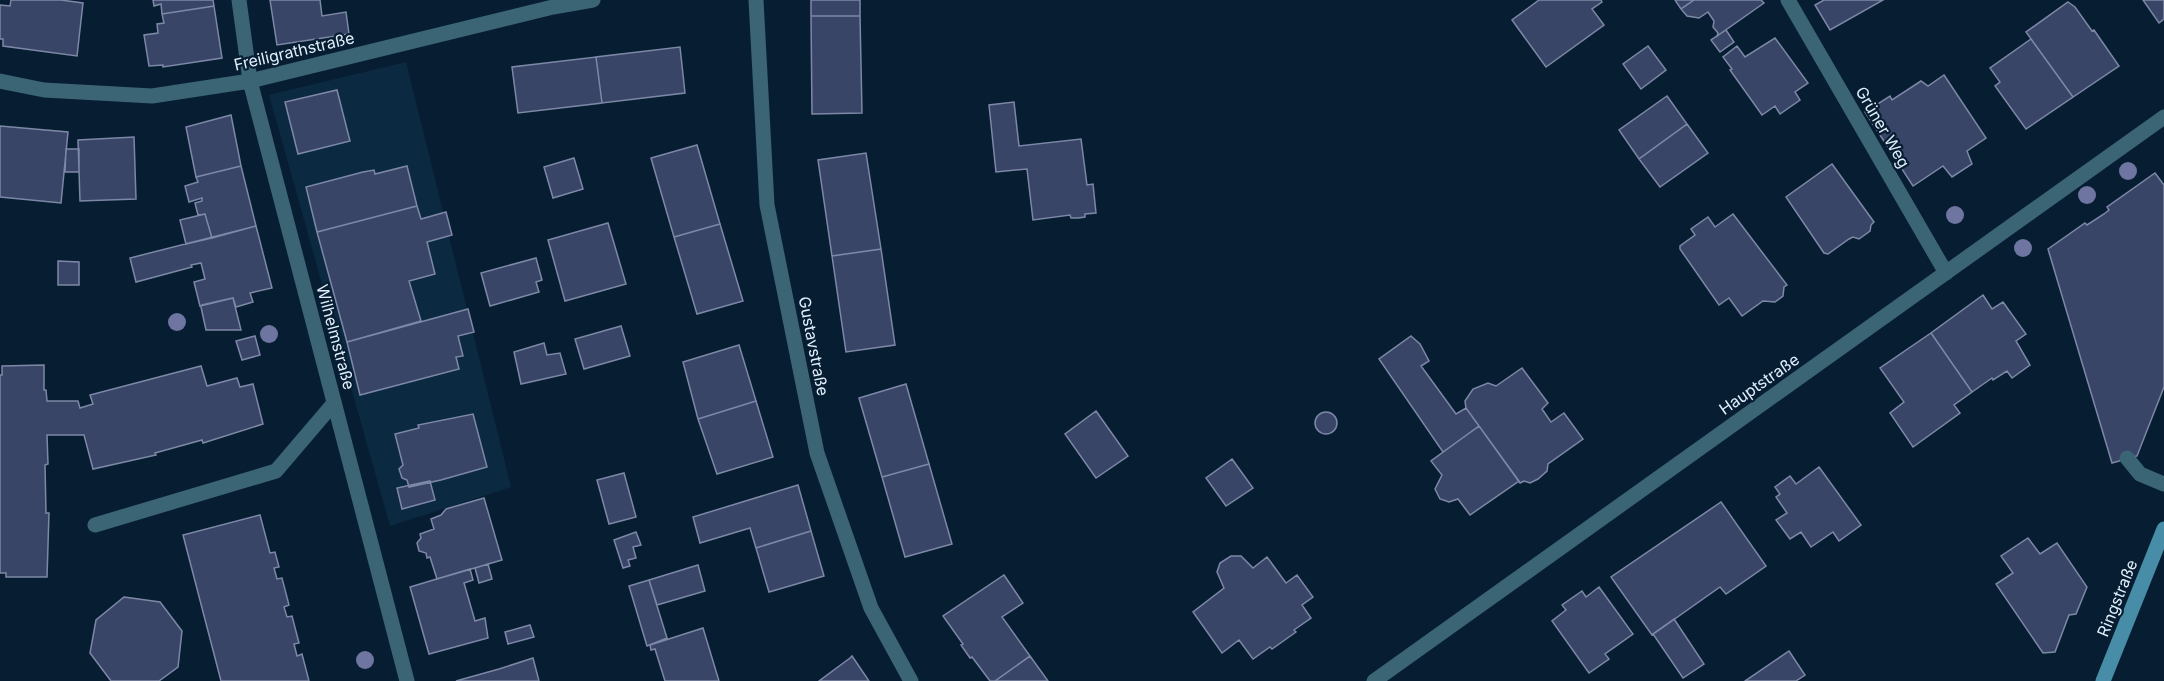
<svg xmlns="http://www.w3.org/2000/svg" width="2164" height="681" viewBox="0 0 2164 681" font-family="Inter,sans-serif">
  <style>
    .built { fill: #0c2942 }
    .building { fill: #394567; stroke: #7d88a7; stroke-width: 1.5 }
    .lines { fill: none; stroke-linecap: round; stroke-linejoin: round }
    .service { stroke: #3b6475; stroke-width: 15 }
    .minor { stroke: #3b6475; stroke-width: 15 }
    .secondary { stroke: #488da8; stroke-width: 15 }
    .tree { fill: #6f75a1 }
    .labels { text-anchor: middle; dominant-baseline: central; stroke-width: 4.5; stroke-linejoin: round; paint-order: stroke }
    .street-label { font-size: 16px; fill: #e1effd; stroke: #071e32 }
  </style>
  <rect width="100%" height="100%" fill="#071e32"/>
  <path class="built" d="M406,62l105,425 -121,39 -121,-431z"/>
  <path class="building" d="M11,0h50l22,3 -6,53 -74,-10v-7h-3v-34l10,1z
    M153,0h60l1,6 -52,8 -1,-10 -7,2z
    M270,0h50l2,16 24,-4 3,22 -72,11z
    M811,0h49v16h-49z
    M1539,0h62l1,2 -10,7 12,16 -58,42 -34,-47z
    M1675,0h19l-13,9z
    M1694,0h67l3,3 -47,33 1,-3 -5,-6 1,-6 -6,-9 -9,6 -12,-2 -6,-7z
    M1824,0h59l-53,30 -15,-25z
    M2143,0h21v19l-5,4z
    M2068,2l7,5 17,24 2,-1 25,36 -46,31 -47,-65z
    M214,6l8,52 -59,9v-2l-14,1 -5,-31 14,-2 -1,-9 7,-1 -2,-9z
    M811,16h49l2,97 -50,1z
    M1726,30l8,12 -14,10 -9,-12z
    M1775,38l33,45 -13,9 5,8 -20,14 -5,-8 -13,9 -32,-45 2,-1 -9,-12 14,-11 8,11z
    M2031,39l42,58 -47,32 -31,-43 5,-4 -10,-14z
    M1648,46l18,24 -25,19 -18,-25z
    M680,47l5,46 -83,10 -6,-46z
    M596,57l6,46 -84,10 -6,-46z
    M1944,75l42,63 -19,13 5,13 -20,13 -9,-11 -30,20 -48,-74 25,-16 2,4 29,-19 7,5z
    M337,90l13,51 -52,13 -13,-52z
    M1667,96l20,28 -48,35 -20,-29z
    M1014,102l5,44 62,-7 6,46 6,-1 3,29 -11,1v3l-7,1h-7l-1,-3 -37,5 -6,-51 -31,3 -7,-67z
    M231,115l10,51 -45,11 -10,-50z
    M1687,124l21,29 -48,34 -21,-28z
    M0,126l68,6 -7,71 -61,-6z
    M134,137l2,62 -56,2 -2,-61z
    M697,145l23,79 -46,13 -23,-79z
    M66,149h13v23h-14z
    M866,153l15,96 -49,7 -14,-96z
    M574,158l9,31 -30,9 -9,-31z
    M1832,164l42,58 -3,3 -1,6 -11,8 -6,-2 -4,2 -21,15 -4,-1 -38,-56z
    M241,166l15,60 -44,12 -7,-24 -7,1 -3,-12 7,-2v-3l-13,4 -4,-16 13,-4 -2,-5z
    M407,166l10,40 -100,26 -11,-45 57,-15 11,-2 1,4z
    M2155,173l9,12v202l-27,69 -25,7 -64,-214 37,-26 2,2 17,-11 5,-4 -2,-3z
    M417,206l4,13 25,-7 6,23 -25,7 8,32 -26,7 12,40 -74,21 -30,-110z
    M205,214l7,24 -26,6 -6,-24z
    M1733,214l54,71 -3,2 -1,9 -8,6 -12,-1 -21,15 -13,-18 -10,7 -39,-56v-3l15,-11 -4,-6 17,-12 7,10z
    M608,223l18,61 -61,17 -17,-61z
    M720,224l23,77 -46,13 -23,-77z
    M256,226l16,62 -22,5 3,9 -17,5 -3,-9 -33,8 -6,-24 11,-3 -4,-16 -10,2 1,2 -56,15 -6,-24z
    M881,249l14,96 -49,7 -14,-96z
    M536,258l6,22 -6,2 3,10 -49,14 -9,-33z
    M58,261l21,1v23h-21z
    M1983,295l9,14 11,-7 23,32 -10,7 14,24 -18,13 -5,-7 -14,9 -1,-2 -20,14 -41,-59z
    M233,298l8,32h-35l-5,-23 1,-2z
    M468,309l6,23 -16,4 5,20 -7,1 3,12 -99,26 -13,-53z
    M621,326l9,30 -46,13 -9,-30z
    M1931,333l41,59 -18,13 6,8 -47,34 -23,-34 14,-11 -24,-34z
    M255,336l5,19 -18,5 -6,-19z
    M1411,336l9,8 9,17 -8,5 35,48 10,-6 13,18 -36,26 -64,-93z
    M544,343l3,12 13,-2 6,21 -45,10 -7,-32z
    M739,345l17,56 -58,18 -15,-57z
    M44,365v25h2l1,11h31l2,7 13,-4 -3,-9 111,-29 6,20 30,-8 3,9 13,-3 10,40 -60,19 -1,-3 -47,13 1,2 -63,14 -9,-34h-37l1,29 -3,1 1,48h3l-2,64h-41v-4h-6v-198h2v-9z
    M1522,368l26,35 -6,6 9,13 13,-9 19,26 -35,25 -1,7 -9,8 -8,4 -6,-2 -4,2 -54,-75 -1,-7 8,-12 15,-6 8,3z
    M906,384l23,80 -47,13 -23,-79z
    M756,401l17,56 -56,17 -19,-55z
    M1096,411l32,45 -32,22 -31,-44z
    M1315 423a11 11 0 1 1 22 0a11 11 0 1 1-22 0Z
    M473,414l14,53 -46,13 -32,7 -2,-7 -5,-2 -3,-9 4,-4 -8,-31 24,-6 -1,-3z
    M1479,426l40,55 -49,34 -12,-16 -9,3 -9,-3 -5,-10 7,-14 -11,-14z
    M1232,459l21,29 -27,18 -20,-28z
    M929,464l23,80 -47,13 -23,-80z
    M1819,467l42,58 -22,16 -6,-9 -22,15 -10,-15 -11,7 -14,-19 11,-7 -11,-16 4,-3 -5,-7 15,-11 6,8z
    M624,473l12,44 -27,7 -12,-44z
    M430,481l5,19 -33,9 -5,-21z
    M798,485l13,46 -55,17 -6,-20 -50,15 -7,-26z
    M484,498l18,62 -65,19 -7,-22 -3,1 -1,-5 -7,-2 -2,-8 4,-5 -1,-4 14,-5 -3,-10 10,-4 5,-6z
    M1721,502l45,64 -40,28 -6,-7 -68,48 -41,-58z
    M260,515l10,38 5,-1 4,15 -5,1 3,11 5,-1 7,27 -5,2 3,10 5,-1 7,27 -5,1 3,12 5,-2 7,27h-88l-38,-146z
    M811,531l13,45 -55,16 -13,-44z
    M636,532l5,13 -8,2 3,11 -8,2 2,6 -7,2 -9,-28z
    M2028,538l12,16 17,-11 30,44 -11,27 -7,1 -14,37 -12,1 -47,-69 17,-11 -12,-17z
    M1231,556h10l12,12 14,-11 19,26 11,-8 16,22 -11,8 9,13 -17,12 2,2 -24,17 -2,-2 -17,12 -14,-19 -17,13 -29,-41 31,-24 -7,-16 3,-9z
    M488,564l4,15 -13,4 -4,-15z
    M698,565l7,26 -48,14 -8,-25z
    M470,569l3,11 -9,3 11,38 10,-3 3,20 -59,16 -19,-67z
    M1004,575l19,28 -21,14 28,39 -35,25h-5l-18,-24 -2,1 -9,-13 2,-1 -20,-28z
    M649,580l18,58 -20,8 -18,-60z
    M1599,587l34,47 -28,20 4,5 -20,14 -37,-52 14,-11 -4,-5 20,-14 4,6z
    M124,597l36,5 22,29 -4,36 -19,14h-48l-21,-28 6,-33z
    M1674,619l30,45 -21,14 -30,-44z
    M530,625l4,12 -26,7 -3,-12z
    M703,628l16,53h-54l-10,-32 -4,1 -1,-5z
    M1789,651l16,24 -9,6h-51z
    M852,656l17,25h-50l31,-23z
    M1030,656l18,25h-53z
    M533,658l6,23h-83l43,-12z"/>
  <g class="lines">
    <path class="service" d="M2127,458l13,16 24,10
      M95,525l181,-54 58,-68"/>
    <path class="minor" d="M239,0l11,81 157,600
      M756,0l11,205 50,248 54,155 40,73
      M1788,0l158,273
      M0,81l44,9 108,6 98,-15 303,-74 40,-7
      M1374,681l790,-564"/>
    <path class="secondary" d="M2103,681l61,-152"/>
  </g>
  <g class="tree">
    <circle cx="2128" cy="171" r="9"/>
    <circle cx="2087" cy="195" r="9"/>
    <circle cx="1955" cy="215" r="9"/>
    <circle cx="2023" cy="248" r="9"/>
    <circle cx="177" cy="322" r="9"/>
    <circle cx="269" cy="334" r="9"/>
    <circle cx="365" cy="660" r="9"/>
  </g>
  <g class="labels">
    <g class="street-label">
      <text transform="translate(294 51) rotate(-13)">Freiligrathstraße</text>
      <text transform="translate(1883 127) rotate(60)">Grüner Weg</text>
      <text transform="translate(336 337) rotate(75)">Wilhelmstraße</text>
      <text transform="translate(814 346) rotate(79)">Gustavstraße</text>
      <text transform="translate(1759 384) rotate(-35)">Hauptstraße</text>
      <text transform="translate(2117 598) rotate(-68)">Ringstraße</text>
    </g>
  </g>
</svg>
